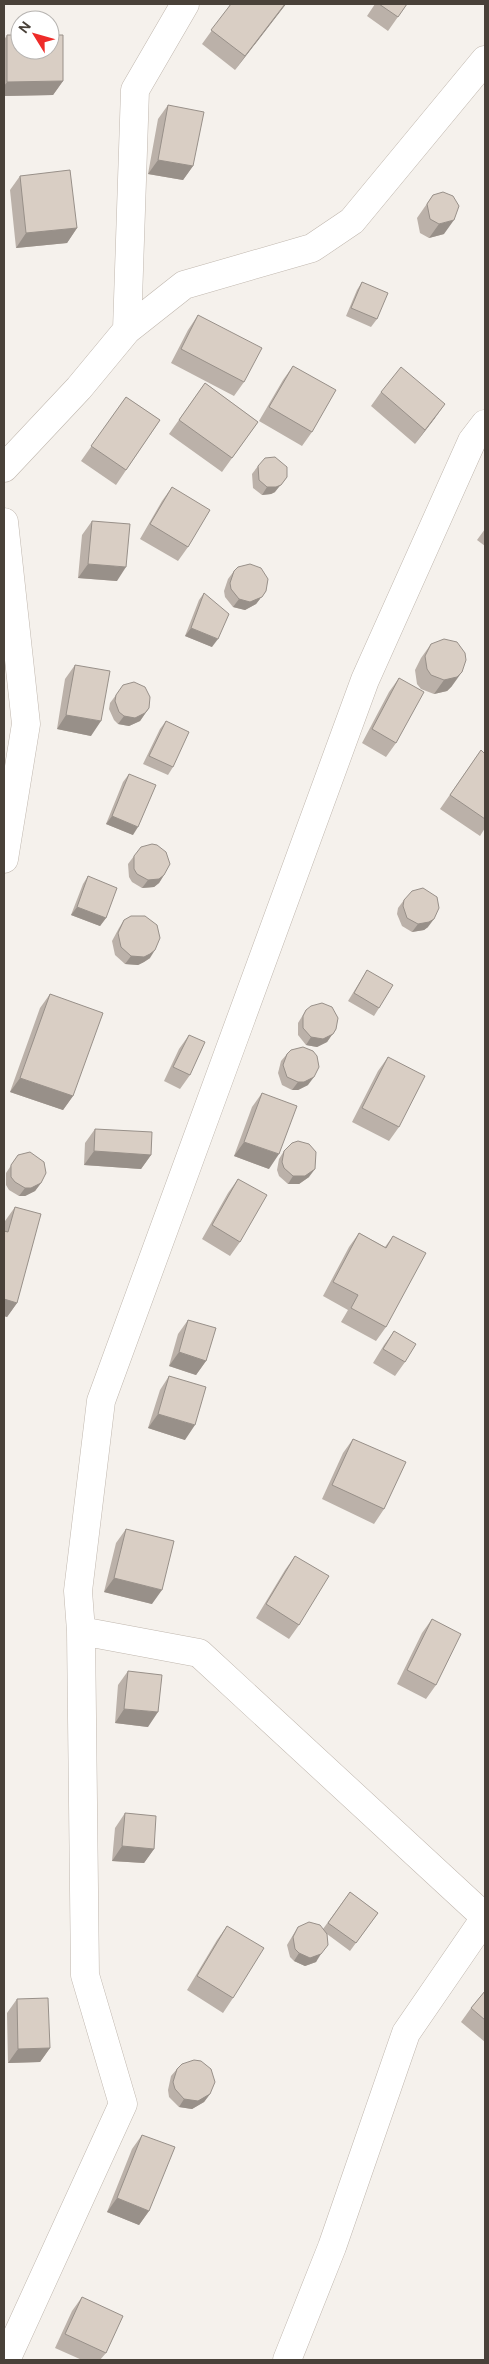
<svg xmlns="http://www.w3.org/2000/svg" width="489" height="2364" viewBox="0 0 489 2364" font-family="'DM Sans',sans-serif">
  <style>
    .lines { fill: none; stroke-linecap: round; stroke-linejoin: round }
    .minor-casing { stroke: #c0b7ae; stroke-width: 29 }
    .minor { stroke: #fff; stroke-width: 28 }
    .wall { fill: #bbb1a9 }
    .shaded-wall { fill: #989089 }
    .building { fill: #d9cec4; stroke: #989089 }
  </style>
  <rect width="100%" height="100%" fill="#f5f1ec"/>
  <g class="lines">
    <g class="minor-casing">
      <path id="minor" d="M127,330l8,-240 50,-86
        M4,468l75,-80 48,-58 57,-45 128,-37 40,-27 133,-161
        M4,522l22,202 -22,135
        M81,1631l118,22 286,264
        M6,2360l117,-256 -38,-129 -4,-344 -3,-40 23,-190 264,-721 107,-239 13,-17
        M287,2360l45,-113 74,-214 79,-115"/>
    </g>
    <use href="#minor" class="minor"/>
  </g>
  <path class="wall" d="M231,4h55l-51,66 -33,-26z
    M375,4h32l-19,27 -21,-15z
    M7,35l56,46 -10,14 -49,1v-56z
    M168,105l25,61 -10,14 -35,-6 10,-55z
    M20,176l57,52 -10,15 -51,5 -6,-58z
    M433,195l11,39 -15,4 -9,-5 -3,-15z
    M362,282l15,37 -6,8 -25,-11 11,-26z
    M198,315l46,67 -10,14 -63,-33 17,-33z
    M293,366l19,66 -10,14 -43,-25 24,-41z
    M205,383l53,39 -36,50 -53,-38z
    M381,392l54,26 -20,26 -44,-38z
    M126,397l34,23 -44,65 -35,-24z
    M258,466l17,26 -4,2 -9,1 -9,-7 -1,-14z
    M172,487l16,60 -10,14 -38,-22 22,-38z
    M92,521l25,60 -39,-3 4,-43z
    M485,529v17l-8,-6z
    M234,571l26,28 -4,5 -11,6 -12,-3 -8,-10 -1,-6 4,-12z
    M204,593l8,54 -27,-11 14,-36z
    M431,644l21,42 -5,5 -13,3 -13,-5 -4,-5 -2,-14 6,-12z
    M75,665l16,71 -34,-7 8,-50z
    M399,678l-3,65 -10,14 -24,-14 27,-51z
    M116,695l33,13 -9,13 -11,5 -11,-2 -4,-4 -5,-11 1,-6z
    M166,721l7,46 -5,8 -25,-11 17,-35z
    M481,750l4,4v74l-5,8 -40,-27z
    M129,774l4,61 -27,-11 17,-42z
    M134,856l30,19 -5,8 -5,4 -12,1 -10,-6 -3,-5 -1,-13z
    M88,876l18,42 -6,8 -29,-11 12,-31z
    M404,900l24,27 -4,3 -12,2 -10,-6 -5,-12 1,-6z
    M124,920l26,38 -6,4 -6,3 -13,-1 -10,-9 -3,-14 7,-13z
    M367,970l12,38 -5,8 -26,-15z
    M50,994l23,102 -10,14 -53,-18 30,-84z
    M306,1010l30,19 -9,13 -10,5 -11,-2 -8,-10v-12z
    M189,1035l1,40 -10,14 -16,-8 15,-32z
    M287,1054l21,31 -10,5h-6l-10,-5 -4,-12 3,-12z
    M388,1057l11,70 -10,14 -37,-19 26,-51z
    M262,1093l7,76 -35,-13 18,-49z
    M95,1129l56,26 -10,14 -57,-4 1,-22z
    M284,1151l25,26 -10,7h-11l-9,-8 -2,-6 2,-11z
    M18,1155l23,28 -6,8 -10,5h-6l-10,-6 -3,-5v-12z
    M238,1179l2,63 -10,14 -28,-17 26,-46z
    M15,1207l2,96 -10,14 -3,-1v-90l1,-5z
    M359,1233l26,14 8,-11 -7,91 -10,14 -35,-19 7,-12 -25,-14 26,-49z
    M188,1320l18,41 -10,14 -27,-9 9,-32z
    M394,1331l11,31 -10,14 -22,-13 11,-18z
    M169,1376l16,64 -37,-12 12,-38z
    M353,1439l31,70 -10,15 -52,-25 21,-46z
    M126,1529l26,75 -48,-12 12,-49z
    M295,1556l4,69 -10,14 -33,-21 29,-48z
    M432,1619l4,66 -10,14 -29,-15 25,-51z
    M128,1671l20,56 -33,-4 3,-38z
    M125,1813l29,36 -10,14 -32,-2 3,-33z
    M350,1892l28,21 -28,38 -23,-17 -11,28 -11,4 -11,-5 -4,-4 -3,-12 6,-10 5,-8 25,2z
    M227,1926l6,72 -10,15 -36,-23 30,-50z
    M485,1991v51l-24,-20 10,-14z
    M17,1999l33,49 -10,14 -32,1 -1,-50z
    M177,2069l33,25 -6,8 -12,7 -13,-2 -10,-10 -1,-7 3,-14z
    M142,2135l7,76 -10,14 -32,-13 25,-63z
    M82,2297l24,56 -6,7h-18l-27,-12 17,-37z"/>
  <path class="shaded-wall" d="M285,4h1l-51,66 10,-14z
    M63,81l-10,14 -49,1v-10l3,-4z
    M158,160l35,6 -10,14 -35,-6z
    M454,220l-10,14 -15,4 10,-14z
    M77,228l-10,15 -51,5 10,-15z
    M445,404l-10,14 -20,26 10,-14z
    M287,477l-12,15 -4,2 -9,1 5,-8z
    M88,564l38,3 -9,14 -39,-3z
    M266,591l-10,13 -11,6 -12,-3 6,-8z
    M191,628l27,11 -6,8 -27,-11z
    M462,672l-10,14 -5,5 -13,3 10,-14z
    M149,708l-9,13 -11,5 -11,-2 6,-8z
    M66,715l35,6 -10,15 -34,-7z
    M112,816l26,11 -5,8 -27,-11z
    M164,875l-5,8 -5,4 -12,1 6,-8z
    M77,907l29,11 -6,8 -29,-11z
    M434,919l-6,8 -4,3 -12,2 6,-8z
    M155,950l-5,8 -6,4 -6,3 -13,-1 6,-8z
    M336,1029l-9,13 -10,5 -11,-2 5,-8z
    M314,1077l-6,8 -10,5h-6l6,-8z
    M20,1078l53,18 -10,14 -53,-18z
    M244,1142l35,12 -10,15 -35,-13z
    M94,1151l57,4 -10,14 -57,-4z
    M315,1169l-6,8 -10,7h-11l5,-8z
    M41,1183l-6,8 -10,5h-6l6,-8z
    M4,1299l13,4 -10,14 -3,-1z
    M179,1352l27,9 -10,14 -27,-9z
    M158,1414l37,11 -10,15 -37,-12z
    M114,1578l48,12 -10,14 -48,-12z
    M124,1709l34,3 -10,15 -33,-4z
    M122,1846l32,3 -10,14 -32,-2z
    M299,1953l22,1 -5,8 -11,4 -11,-5z
    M50,2048l-10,14 -32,1 10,-14z
    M210,2094l-6,8 -12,7 -13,-2 5,-8z
    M117,2198l32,13 -10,14 -32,-13z"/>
  <path class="building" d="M231,4h54l-40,52 -34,-26z
    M379,4h28l-9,13z
    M7,35h13v15h30v-15h13v46l-56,1z
    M168,105l36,7 -11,54 -35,-6z
    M70,170l7,58 -51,5 -6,-57z
    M443,192l10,4 6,10 -5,14 -15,4 -9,-5 -3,-15 6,-9z
    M362,282l26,11 -11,26 -26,-11z
    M198,315l64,33 -18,34 -63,-33z
    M293,366l43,24 -24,42 -43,-25z
    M401,367l44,37 -20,26 -44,-38z
    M205,383l53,39 -26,36 -53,-38z
    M126,397l34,23 -34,50 -35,-24z
    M275,457l12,10v10l-6,8 -5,2h-9l-8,-7 -1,-14 7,-8z
    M172,487l38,23 -22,37 -38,-23z
    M92,521l38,3 -4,43 -38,-3z
    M250,564l11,4 7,11 -2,12 -4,6 -12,5 -11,-3 -8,-10 -1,-6 4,-12 4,-4z
    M204,593l25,21 -11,25 -27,-11z
    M444,639l13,3 8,11 1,7 -4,12 -5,5 -13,3 -13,-5 -4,-6 -2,-13 6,-12z
    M75,665l35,6 -9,50 -35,-6z
    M399,678l25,14 -28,51 -24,-14z
    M134,682l11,5 5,10 -1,11 -4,5 -10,5 -11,-2 -5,-4 -4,-11 1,-6 7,-10z
    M166,721l23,11 -16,35 -24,-11z
    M481,750l4,4v65l-35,-24z
    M129,774l27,11 -18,42 -26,-11z
    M152,844l5,1 9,7 4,12 -6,11 -5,4 -11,1 -11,-6 -3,-5v-13l7,-9z
    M88,876l29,12 -11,30 -29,-11z
    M423,888l14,9 2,11 -5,11 -5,3 -11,2 -11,-6 -4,-12 1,-6 8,-9z
    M131,916h14l12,9 3,13 -5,12 -5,4 -6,3 -13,-1 -10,-9 -3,-14 6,-13z
    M367,970l26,15 -14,23 -25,-15z
    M50,994l53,19 -30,83 -53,-18z
    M322,1003l10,4 6,11 -2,11 -3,5 -10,5 -12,-2 -8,-9v-12l3,-6 5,-4z
    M189,1035l16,7 -15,33 -17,-8z
    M303,1047l10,4 4,5 2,11 -5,10 -10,5h-6l-11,-5 -4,-12 4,-11 4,-4z
    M388,1057l37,19 -26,51 -37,-19z
    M262,1093l35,13 -18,48 -35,-12z
    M95,1129l57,3 -1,23 -57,-4z
    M298,1141l11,3 7,8 -1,17 -10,7h-12l-9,-8 -2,-6 2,-11 8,-8z
    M30,1152l14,10 2,11 -5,10 -10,5h-6l-10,-6 -4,-5v-12l7,-10z
    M238,1179l29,16 -27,47 -28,-17z
    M15,1207l26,7 -24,89 -13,-4v-68l4,1z
    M359,1233l27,15 7,-12 33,17 -40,74 -35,-19 7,-13 -25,-13z
    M188,1320l28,8 -10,33 -27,-9z
    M394,1331l22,13 -11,18 -22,-13z
    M169,1376l37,11 -11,38 -37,-11z
    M353,1439l53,23 -22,47 -52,-24z
    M126,1529l48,12 -12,49 -48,-12z
    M295,1556l34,20 -30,49 -33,-21z
    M432,1619l29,15 -25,51 -29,-15z
    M128,1671l34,4 -4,37 -34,-3z
    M125,1813l31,3 -2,33 -32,-3z
    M350,1892l28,21 -22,30 -28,-20z
    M309,1922l11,3 7,9 1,11 -7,9 -11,4 -11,-5 -4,-4 -2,-12 5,-10z
    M227,1926l37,22 -31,50 -36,-22z
    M485,1991v29l-14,-12z
    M48,1998l2,50 -32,1 -1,-50z
    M194,2060l7,1 10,8 4,13 -5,12 -12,7 -14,-2 -9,-10 -2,-7 4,-13 5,-5z
    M142,2135l33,12 -26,64 -32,-13z
    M82,2297l41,19 -17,37 -41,-19z"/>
  <rect width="489" height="2364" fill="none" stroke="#494139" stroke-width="10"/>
  <g transform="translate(35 35) rotate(307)"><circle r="24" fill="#ffffff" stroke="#b6b3b0"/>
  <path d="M0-4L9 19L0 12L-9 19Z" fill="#ee2b29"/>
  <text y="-8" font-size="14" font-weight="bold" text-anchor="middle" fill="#494139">N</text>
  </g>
</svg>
